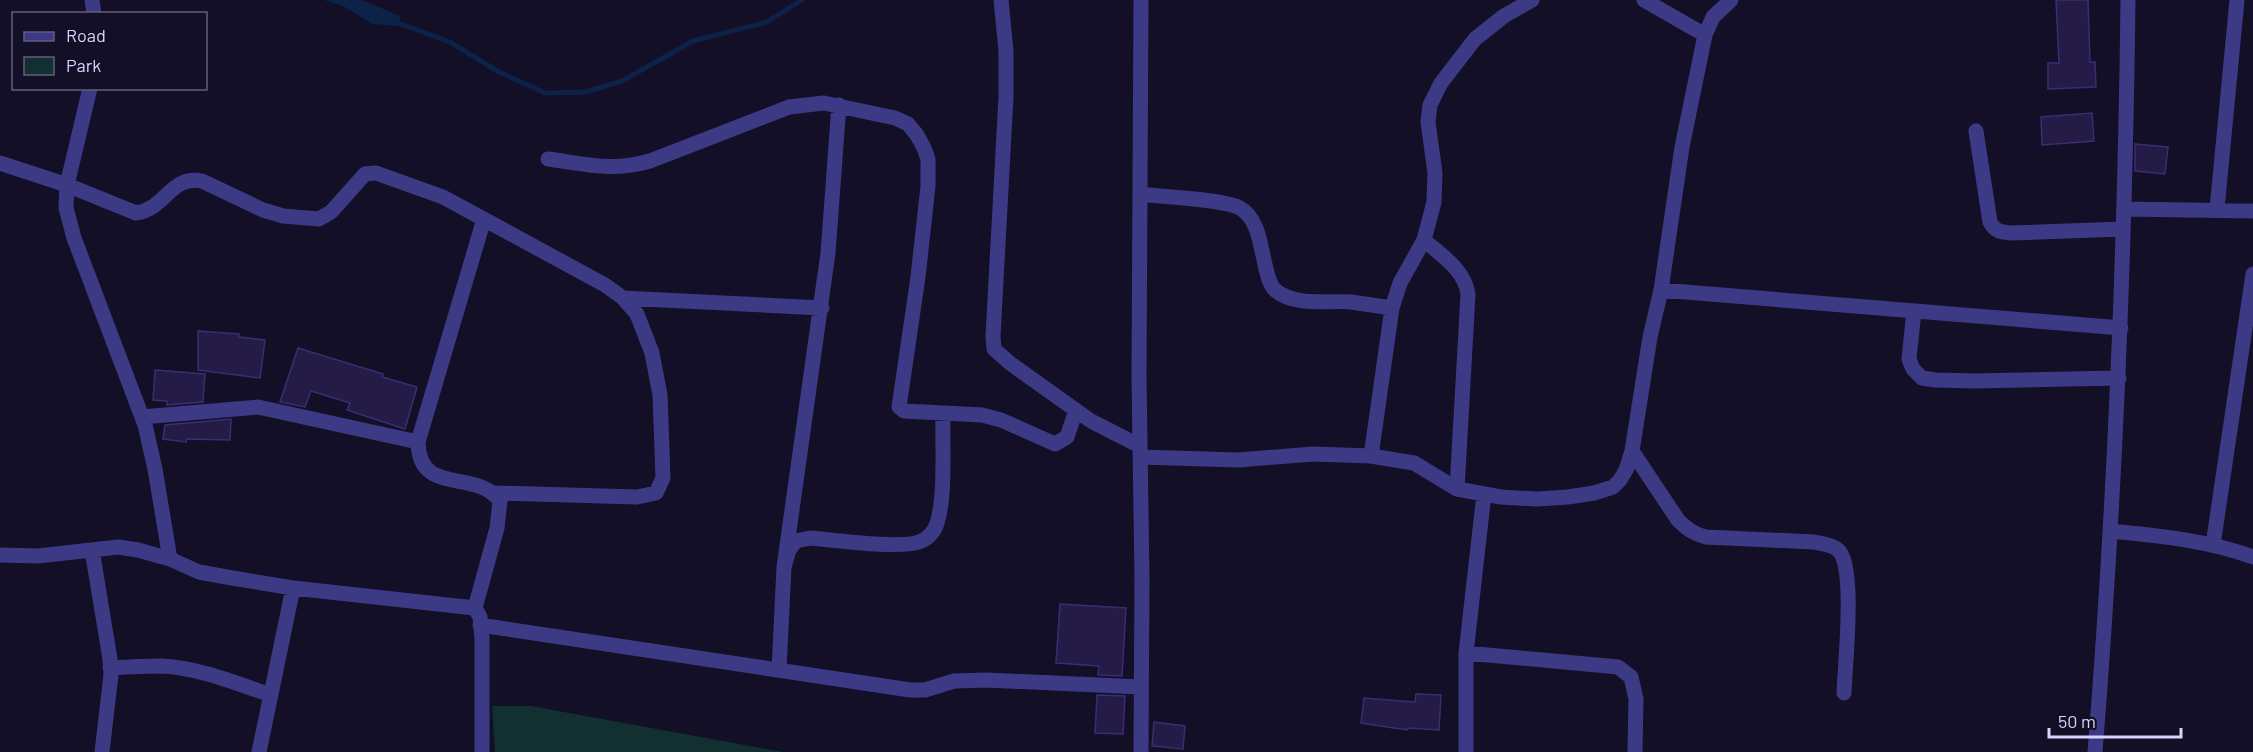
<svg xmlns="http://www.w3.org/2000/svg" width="2253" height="752" viewBox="0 0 2253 752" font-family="Barlow,sans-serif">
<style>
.green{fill:#12302f}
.water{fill:#0c2248}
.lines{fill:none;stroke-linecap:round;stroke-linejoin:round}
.stream{stroke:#0c2248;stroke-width:5}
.building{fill:#241b47;stroke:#3b2d73;stroke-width:1.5}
.minor{stroke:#3d3a85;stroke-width:15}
</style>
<rect width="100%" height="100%" fill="#130f26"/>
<path class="green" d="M492,706H531L783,752H495Z"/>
<path class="water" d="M324,0H362L400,16L399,26L372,24L345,7Z"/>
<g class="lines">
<path class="stream" d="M395,22L450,42L499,72L545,93L585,92L622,81L693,41L767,22L802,0"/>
</g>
<path class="building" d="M2056,0H2088L2090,62H2095L2096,87L2048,89V63H2059Z
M2092,113L2094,141L2042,145L2041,117Z
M2135,144L2168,147L2165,174L2135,171Z
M198,331L239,334V337L265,340L260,378L198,370Z
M298,348L383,374L382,377L417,387L405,429L347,410L350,403L311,391L305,407L280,402Z
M155,370L205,374L203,402L167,405V401L153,400Z
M231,419L230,440L187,439L186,442L163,439L165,425Z
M1060,604L1126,608L1122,676L1098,675L1099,666L1056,663Z
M1416,694L1441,695L1439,730L1408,728L1407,730L1361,723L1364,698L1415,702Z
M1097,695L1125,696L1123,734L1095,733Z
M1154,722L1185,726L1183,749L1152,746Z"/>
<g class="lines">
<path class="minor" d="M92,0L94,14
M1001,0L1006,51V97L993,336L994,349L1011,364L1091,421L1140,446
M1141,0L1139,376L1142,579L1141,752
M1644,0L1705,35
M90,88L67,185L66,208L74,238L145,425L155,469L170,559
M1976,131L1990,222C1995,232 2001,232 2012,233L2123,229
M548,159C586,164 611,172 650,161L789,107L824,103L895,118L908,124L917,135L924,148L928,159V186L918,277L899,407L904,411L982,415L1001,420L1055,444L1067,437L1076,410
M0,163L67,185L136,213C166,209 170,175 202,181L263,210L283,216L319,219L331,212L365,174L376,173L443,197L605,285L623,298L637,314L652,353L660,395L663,478L656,493L637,497L495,493
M1140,194C1162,197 1224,199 1240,208C1255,217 1259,236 1262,251C1265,262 1267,282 1275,290C1295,307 1328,300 1351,302C1365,304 1378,306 1392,308
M2124,209L2253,211
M2217,209L2237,0
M1424,240C1442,256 1464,269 1468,294L1457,489
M1661,290L2121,328
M623,298L822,308
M1914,311L1909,359L1913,369L1922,378L1936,380L1974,381L2119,378
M142,417L258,407L418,442
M1632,451L1678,520C1687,529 1694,534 1706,537L1814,542C1822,544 1835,545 1840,552C1855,573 1845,664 1844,693
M1371,456L1392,308L1400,283L1424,240L1434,202L1435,173L1428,122L1430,105L1441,83L1475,39L1504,16L1532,0
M1140,457L1238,460L1313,454L1371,456L1414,463L1457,489L1501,497L1537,499L1568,497L1594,493L1613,487L1620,480L1626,470L1632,451L1650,337L1661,290L1682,147L1705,35L1713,17L1731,0
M2111,531C2159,536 2207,540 2253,557
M2213,545L2253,274
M92,550L110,659L111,675L102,752
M0,555L38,556L118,547L138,550L170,559L199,572L232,578L293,588L475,608L480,617L482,639V752
M784,567L828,253L839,105
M475,608L497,528L500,501C476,468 419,497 418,442L484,219
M480,625L910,690H925L954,681L986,680L1141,687
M1466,653L1618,667L1631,677L1636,699L1635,752
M110,668C127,667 145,666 162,666C200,668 235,683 271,695
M779,670L784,567L789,550L796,541L810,538C835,540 898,549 919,542C928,539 935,531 937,523C946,495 942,443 943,413
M259,752L293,588
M1466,752V653L1484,494
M2095,752C2115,502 2125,251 2128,0"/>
</g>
<rect x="12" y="12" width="195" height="78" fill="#130f26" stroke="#625e7d" stroke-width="1.5"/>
<rect x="24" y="32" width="30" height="9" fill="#3d3a85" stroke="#625e7d" stroke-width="1.5"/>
<text x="66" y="42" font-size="18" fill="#d9d4ff">Road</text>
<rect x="24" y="57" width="30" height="18" fill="#12302f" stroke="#625e7d" stroke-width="1.5"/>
<text x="66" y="72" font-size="18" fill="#d9d4ff">Park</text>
<path d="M2049 728v9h132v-9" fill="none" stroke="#d9d4ff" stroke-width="3"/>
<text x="2058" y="728" font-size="18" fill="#d9d4ff" stroke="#130f26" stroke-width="4.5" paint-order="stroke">50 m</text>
</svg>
